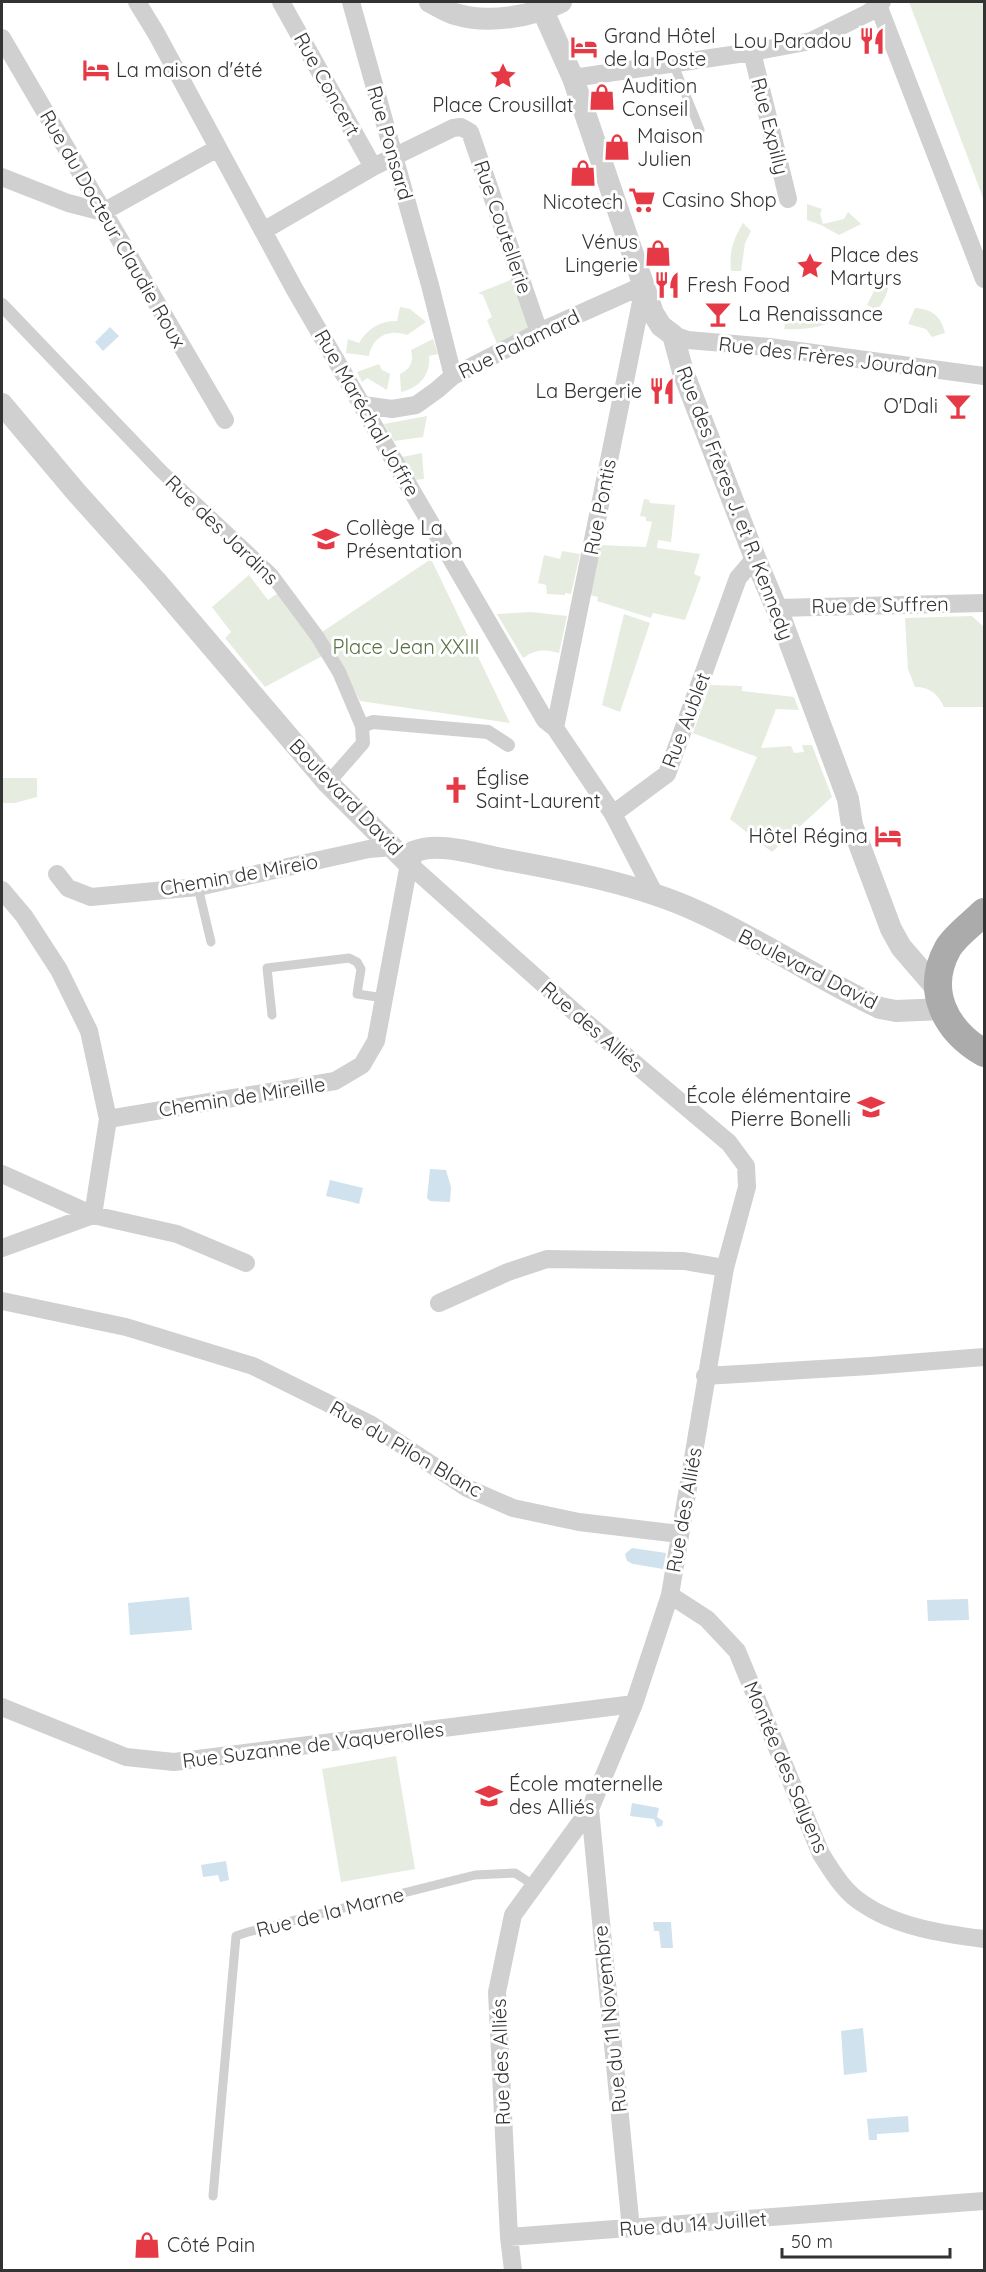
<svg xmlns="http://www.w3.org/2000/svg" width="986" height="2272" viewBox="0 0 986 2272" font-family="Quicksand,sans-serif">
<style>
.green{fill:#e6ecdf}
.water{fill:#cfe2ee}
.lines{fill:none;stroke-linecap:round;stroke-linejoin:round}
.service{stroke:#d0d0d0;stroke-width:9}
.pedestrian{stroke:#d0d0d0;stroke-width:14}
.minor{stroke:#d0d0d0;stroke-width:18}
.tertiary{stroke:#d0d0d0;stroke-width:22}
.primary{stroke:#ababab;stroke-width:28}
.labels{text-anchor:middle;stroke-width:6;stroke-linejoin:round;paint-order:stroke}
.poi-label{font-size:20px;fill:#333;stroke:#fff;text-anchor:start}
.street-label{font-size:20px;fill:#333;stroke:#fff}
.park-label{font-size:20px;fill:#56703f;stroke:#fff}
</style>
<rect width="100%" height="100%" fill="#fff"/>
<path class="green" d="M909,2H984V203L982,195Z
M807,204L822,209L820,214L823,224L844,219L848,212L861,224L839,235L821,225L807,220Z
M743,223L751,231L745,243L741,271H731C729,251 733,240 743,223Z
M879,272L889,274C890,288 886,299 877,310L867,305L879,281Z
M513,279L530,331L498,346L487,320L492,317L483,295L478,293Z
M400,307L410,309L426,322L407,335C389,328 372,337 369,356L346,353L348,339L359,343C368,328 380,321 397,321Z
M915,308C932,309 941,316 945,333L932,337L926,329L908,324Z
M841,313L842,316C822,328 807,330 784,329L786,321C807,324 822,323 841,313Z
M433,339L438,354L429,356C431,375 419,388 401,392L400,374C410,369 414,362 411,350Z
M379,364L382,370L390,374L387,390L367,378L362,382L357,372Z
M427,416L423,437L394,441L384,424Z
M422,453L424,479L414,480L402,457Z
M644,499L649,500L650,503L675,505L671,542L658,540L657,548L700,554L694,574L701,577L685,620L653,613L651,618L597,601L598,597L590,595L600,545L646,547L652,522L646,521V517L640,516Z
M562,551L580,554L571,594L565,593V595L547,594L546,585L538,583L544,555L560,559Z
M431,559L510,723L360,701L322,632Z
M249,575L268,600L278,593L324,655L265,687L225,638L231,632L212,607Z
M531,612L567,616L559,653C544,649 536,649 523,658L497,614Z
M624,614L650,623L620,712L602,705Z
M972,616L984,627V707H944C938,694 930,687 915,687L908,669L905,618Z
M710,685L742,686V691L794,697L799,710L776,709L761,748L791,746L794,753L804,752L802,745H812L832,797L772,852L730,819L757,757L693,733Z
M2,778H37V797L15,803H2Z
M396,1756L415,1869L341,1882L322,1769Z"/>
<path class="water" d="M110,327L119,336L103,351L95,342Z
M430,1169L446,1170L451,1187L450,1202L430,1201L427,1198Z
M330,1180L363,1188L359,1204C349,1201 336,1198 326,1196Z
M632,1548L666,1553L663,1569L633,1564L627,1561L625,1554Z
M189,1597L192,1630L130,1635L128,1603Z
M968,1599L969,1620L928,1621L927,1600Z
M632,1803L659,1808L657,1817L663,1821L662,1826L657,1827L654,1819L630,1816Z
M226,1861L229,1880L220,1882L218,1875L203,1877L201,1865Z
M653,1922H671L673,1948H661L659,1931H654Z
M863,2028L867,2072L844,2075L841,2031Z
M908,2116L909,2132L877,2134V2140H869L867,2119Z"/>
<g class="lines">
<path class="service" d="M673,63L700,130
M198,887L211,942
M272,1015L267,968L349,958L357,962L361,969L357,994L384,998
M213,2196L236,1936L248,1932L475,1875L515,1873L535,1886"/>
<path class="pedestrian" d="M2,305L161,471L271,574L317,636L339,672L362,726L363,743L328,783
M362,726L373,722L488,732L508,745"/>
<path class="minor" d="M137,2L156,33L295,290L545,720L555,728L613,814L654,893
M281,2L373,167
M351,2L430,285L453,376
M878,5L984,279
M2,38L225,420
M752,52L788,199
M573,78L752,52L811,41L868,13L882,2
M2,177L68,203L103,212
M103,212L218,148
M263,231L373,167L453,128L461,127L470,132L539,332
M673,335L688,340L769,347L984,376
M363,405L392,409L416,405L437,390L453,376L539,332L644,285
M776,608L984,603
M555,728L644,287
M613,814L667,774L738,578L755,558
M409,864L589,1025L729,1143L746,1166L747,1187L725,1268L670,1595L634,1704L590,1809L513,1915L497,1992L509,2237L513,2270
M57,874L68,888L91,897L198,887L369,849L393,847
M2,890L24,916L59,970L89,1031L108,1119
M2,1174L93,1215L108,1119L335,1081L362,1065L376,1041L409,864
M2,1248L93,1215L177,1234L246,1263
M2,1301L126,1327L253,1366L370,1424L467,1488L513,1508L579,1522L679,1534
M439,1303L508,1272L547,1259L684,1261L725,1268
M705,1376L870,1366L984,1357
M670,1595L707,1619L737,1651L821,1854C832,1871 844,1892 862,1903C896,1927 944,1934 984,1939
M2,1707L126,1757L174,1762L634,1704
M590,1809L631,2229
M509,2237L984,2201"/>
<path class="tertiary" d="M430,2C438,6 447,12 455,14C487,24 532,17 561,2
M543,11L573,78L653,313L661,326L673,335L683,372L755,558L781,619L848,799L852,825L891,929L901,947L938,990
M2,404L76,492L156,581L328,783L409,864L413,852C439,841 475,854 502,859C567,871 639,884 699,912C761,940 818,979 880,1008L896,1011L943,1009"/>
<path class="primary" d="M984,912C973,923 956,935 948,948C924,991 946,1031 984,1053"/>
</g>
<defs>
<symbol id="restaurant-bare" viewBox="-9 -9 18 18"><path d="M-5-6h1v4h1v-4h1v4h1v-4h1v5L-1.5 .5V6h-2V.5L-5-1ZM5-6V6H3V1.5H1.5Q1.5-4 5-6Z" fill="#e63946" stroke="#fff" stroke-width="2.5" paint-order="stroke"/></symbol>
<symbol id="hotel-bare" viewBox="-9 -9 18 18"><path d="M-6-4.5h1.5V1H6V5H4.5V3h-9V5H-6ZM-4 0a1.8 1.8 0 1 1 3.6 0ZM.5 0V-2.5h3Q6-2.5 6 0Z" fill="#e63946" stroke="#fff" stroke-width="2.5" paint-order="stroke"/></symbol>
<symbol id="sight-bare" viewBox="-9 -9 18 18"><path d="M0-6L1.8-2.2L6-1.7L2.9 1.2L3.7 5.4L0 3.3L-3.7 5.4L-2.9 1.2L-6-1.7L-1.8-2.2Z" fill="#e63946" stroke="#fff" stroke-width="2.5" paint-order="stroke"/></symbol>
<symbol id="shop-bare" viewBox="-9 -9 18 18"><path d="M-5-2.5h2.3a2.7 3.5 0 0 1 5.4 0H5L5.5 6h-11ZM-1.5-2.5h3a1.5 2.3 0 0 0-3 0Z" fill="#e63946" stroke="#fff" stroke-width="2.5" paint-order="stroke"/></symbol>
<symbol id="supermarket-bare" viewBox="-9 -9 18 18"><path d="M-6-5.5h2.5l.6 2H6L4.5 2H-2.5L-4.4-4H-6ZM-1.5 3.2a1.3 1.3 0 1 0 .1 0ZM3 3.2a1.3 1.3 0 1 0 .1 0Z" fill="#e63946" stroke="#fff" stroke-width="2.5" paint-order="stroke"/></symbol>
<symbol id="bar-bare" viewBox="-9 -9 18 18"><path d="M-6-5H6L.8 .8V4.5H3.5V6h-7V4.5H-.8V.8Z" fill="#e63946" stroke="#fff" stroke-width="2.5" paint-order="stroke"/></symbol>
<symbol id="school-bare" viewBox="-9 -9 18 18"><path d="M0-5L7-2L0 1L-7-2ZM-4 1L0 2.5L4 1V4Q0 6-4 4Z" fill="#e63946" stroke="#fff" stroke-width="2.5" paint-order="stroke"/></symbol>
<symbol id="church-bare" viewBox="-9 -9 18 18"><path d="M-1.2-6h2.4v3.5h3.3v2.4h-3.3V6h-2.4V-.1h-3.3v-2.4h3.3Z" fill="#e63946" stroke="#fff" stroke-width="2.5" paint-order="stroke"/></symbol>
</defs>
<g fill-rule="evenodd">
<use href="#restaurant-bare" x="853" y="22" width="38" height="38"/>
<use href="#hotel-bare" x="565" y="28" width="38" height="38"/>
<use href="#hotel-bare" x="77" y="51" width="38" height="38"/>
<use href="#sight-bare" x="484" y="57" width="38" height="38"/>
<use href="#shop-bare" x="583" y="78" width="38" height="38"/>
<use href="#shop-bare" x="598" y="128" width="38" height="38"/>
<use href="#shop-bare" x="564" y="154" width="38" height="38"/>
<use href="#supermarket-bare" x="623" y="181" width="38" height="38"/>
<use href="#shop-bare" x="639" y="234" width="38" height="38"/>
<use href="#sight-bare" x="791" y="247" width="38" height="38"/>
<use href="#restaurant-bare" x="648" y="266" width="38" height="38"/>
<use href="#bar-bare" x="699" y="295" width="38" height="38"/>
<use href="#restaurant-bare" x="643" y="372" width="38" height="38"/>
<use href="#bar-bare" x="939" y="387" width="38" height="38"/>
<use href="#school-bare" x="307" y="520" width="38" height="38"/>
<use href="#church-bare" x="437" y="771" width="38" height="38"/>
<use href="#hotel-bare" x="869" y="817" width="38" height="38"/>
<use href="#school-bare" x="852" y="1088" width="38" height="38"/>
<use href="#school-bare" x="470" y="1777" width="38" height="38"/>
<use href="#shop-bare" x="128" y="2226" width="38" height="38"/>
</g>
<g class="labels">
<g class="poi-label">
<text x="604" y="43">Grand Hôtel<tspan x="604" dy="23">de la Poste</tspan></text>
<text x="852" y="48" text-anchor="end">Lou Paradou</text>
<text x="116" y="77">La maison d'été</text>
<text x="622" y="93">Audition<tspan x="622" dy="23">Conseil</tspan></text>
<text x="503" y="112" text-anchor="middle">Place Crousillat</text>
<text x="637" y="143">Maison<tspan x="637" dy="23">Julien</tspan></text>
<text x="662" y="207">Casino Shop</text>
<text x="583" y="209" text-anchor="middle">Nicotech</text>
<text x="638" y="249" text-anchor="end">Vénus<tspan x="638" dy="23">Lingerie</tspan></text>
<text x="830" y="262">Place des<tspan x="830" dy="23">Martyrs</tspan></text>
<text x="687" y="292">Fresh Food</text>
<text x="738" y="321">La Renaissance</text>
<text x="642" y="398" text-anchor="end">La Bergerie</text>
<text x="938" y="413" text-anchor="end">O'Dali</text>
<text x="346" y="535">Collège La<tspan x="346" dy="23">Présentation</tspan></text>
<text x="476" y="785">Église<tspan x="476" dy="23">Saint-Laurent</tspan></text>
<text x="868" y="843" text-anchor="end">Hôtel Régina</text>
<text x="851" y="1103" text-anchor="end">École élémentaire<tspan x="851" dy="23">Pierre Bonelli</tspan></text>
<text x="509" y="1791">École maternelle<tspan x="509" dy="23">des Alliés</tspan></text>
<text x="167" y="2252">Côté Pain</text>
</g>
<g class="street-label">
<text transform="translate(327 84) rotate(61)" y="7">Rue Concert</text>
<text transform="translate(770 126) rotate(76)" y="7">Rue Expilly</text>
<text transform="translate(390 143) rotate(74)" y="7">Rue Ponsard</text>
<text transform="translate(503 227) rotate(71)" y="7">Rue Coutellerie</text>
<text transform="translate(113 229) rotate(60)" y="7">Rue du Docteur Claudie Roux</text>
<text transform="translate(519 344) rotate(-26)" y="7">Rue Palamard</text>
<text transform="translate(828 357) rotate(7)" y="7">Rue des Frères Jourdan</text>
<text transform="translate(367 413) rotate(60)" y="7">Rue Maréchal Joffre</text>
<text transform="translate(735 503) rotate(69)" y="7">Rue des Frères J. et R. Kennedy</text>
<text transform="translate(600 507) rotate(-79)" y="7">Rue Pontis</text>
<text transform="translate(222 530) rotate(44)" y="7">Rue des Jardins</text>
<text transform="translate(880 605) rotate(-1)" y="7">Rue de Suffren</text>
<text transform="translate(686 720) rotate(-69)" y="7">Rue Aublet</text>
<text transform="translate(346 797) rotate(46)" y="7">Boulevard David</text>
<text transform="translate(239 875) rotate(-10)" y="7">Chemin de Mireio</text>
<text transform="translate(808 969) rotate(27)" y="7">Boulevard David</text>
<text transform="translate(592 1027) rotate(41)" y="7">Rue des Alliés</text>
<text transform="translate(242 1097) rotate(-9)" y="7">Chemin de Mireille</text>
<text transform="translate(406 1449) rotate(30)" y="7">Rue du Pilon Blanc</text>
<text transform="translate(684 1510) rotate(-80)" y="7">Rue des Alliés</text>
<text transform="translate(313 1745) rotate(-7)" y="7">Rue Suzanne de Vaquerolles</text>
<text transform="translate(786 1767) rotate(67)" y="7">Montée des Salyens</text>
<text transform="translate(330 1912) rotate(-14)" y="7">Rue de la Marne</text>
<text transform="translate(610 2019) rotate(-96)" y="7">Rue du 11 Novembre</text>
<text transform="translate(501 2062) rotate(-92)" y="7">Rue des Alliés</text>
<text transform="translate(693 2224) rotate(-4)" y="7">Rue du 14 Juillet</text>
</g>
<g class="park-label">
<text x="406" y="654">Place Jean XXIII</text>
</g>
</g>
<rect width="986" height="2272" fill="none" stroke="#333333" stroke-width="6"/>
<path d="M782 2248v9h168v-9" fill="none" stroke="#333333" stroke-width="3"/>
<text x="791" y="2248" font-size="18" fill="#333333" stroke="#ffffff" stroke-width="4.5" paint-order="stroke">50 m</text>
</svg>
